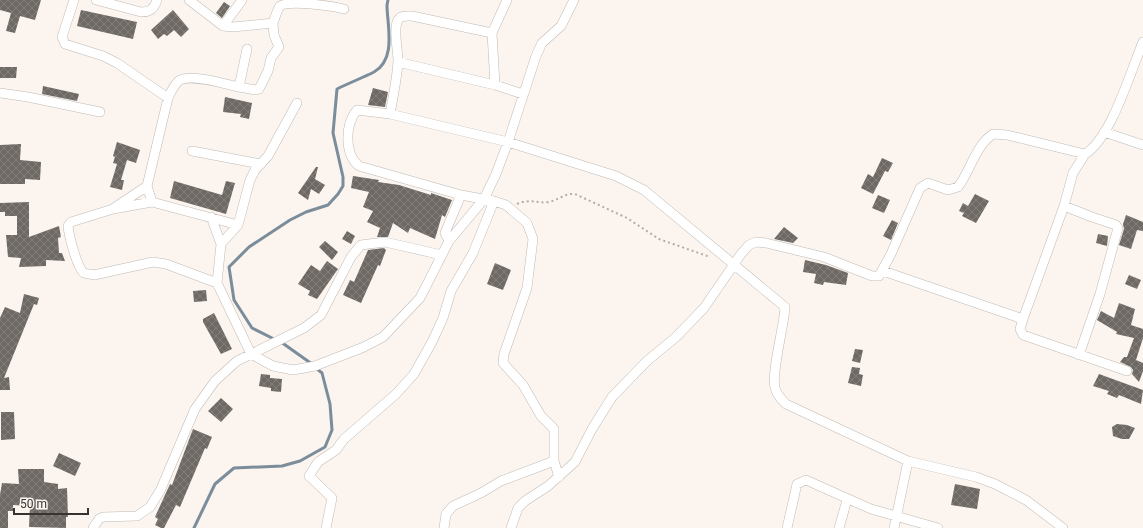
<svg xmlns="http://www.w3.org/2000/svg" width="1143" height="528" viewBox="0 0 1143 528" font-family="Roboto,sans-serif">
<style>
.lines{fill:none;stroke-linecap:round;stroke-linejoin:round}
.stream{stroke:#7b8d9b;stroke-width:3}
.building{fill:url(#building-cross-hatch)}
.minor-casing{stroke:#c0bab4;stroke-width:10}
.path{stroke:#b2aca8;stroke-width:2;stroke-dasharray:2 3;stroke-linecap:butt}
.minor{stroke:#fff;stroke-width:9}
</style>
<defs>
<pattern id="building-cross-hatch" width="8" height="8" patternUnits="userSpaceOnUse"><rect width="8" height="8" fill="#6e6964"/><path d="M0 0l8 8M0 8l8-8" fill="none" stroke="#837f7b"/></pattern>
</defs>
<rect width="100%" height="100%" fill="#fbf4ef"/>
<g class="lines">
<path class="stream" d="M276,340L252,328L234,300L229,267L249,247L290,220L306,212L328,205L338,194L343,186V177L333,133L337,89C349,83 362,78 374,72C397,59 387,25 387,5L388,0
M281,342L312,364
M194,528L215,484L234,468L282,466L300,461L325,447L332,430L330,404L322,373L316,368"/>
</g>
<path class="building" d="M0,0H41L35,20L20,16L15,33L6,31L11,13L0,10Z
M224,2L230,6L222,18L216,13Z
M81,10L137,22L133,39L77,26Z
M173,10L189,29L181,37L174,30L167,36L164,34L158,39L151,30Z
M0,67H17L16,78H0Z
M43,86L79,94L77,101L42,94Z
M373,88L388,92L385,107L368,105Z
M225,97L252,103L249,119L240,117L241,114L223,112Z
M117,142L140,150L136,163L127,160L121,180H124L122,190L110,187L117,164L113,163L115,157L113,156Z
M21,144L20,160L41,162L40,180L25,179V184H0V145Z
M882,158L893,163L888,172L885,171L873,194L861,188L868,174L873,177Z
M316,167H318L315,179L325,185L319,194L311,189L308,200L298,193Z
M353,176L379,180L378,182L399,185L431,195V193L452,200L445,217L442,215L435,239L410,228L408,233L393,223L388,237H377L380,228L367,222L373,211L363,207L369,192L351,188Z
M174,181L222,195L226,181L235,183L226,214L170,198Z
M975,194L989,201L976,223L962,216L964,213L959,211L963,203L968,206Z
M878,195L890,200L884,213L872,208Z
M29,202V237L59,226L61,237L58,238L59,253H62L65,261L46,260V266L19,267L21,258L8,257L6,235H17V216H5V212H0V203Z
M1126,215L1143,222V231L1137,230L1131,249L1119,245L1124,229L1123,224Z
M892,220L898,223L891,240L883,236Z
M784,227L798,238L793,243L774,239Z
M347,231L355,236L351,244L342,239Z
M1098,234L1108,236L1107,246L1096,243Z
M325,241L338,252L332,260L319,247Z
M384,248L386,250L380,266L378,265L361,303L343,295L350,280L354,282L368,250Z
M805,260L826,265L848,273L846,285L824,282L823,285L814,283L816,274L803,272Z
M327,261L338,269L317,299L308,295L310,291L298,284L311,265L320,271Z
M495,263L511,270L503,290L487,284Z
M1129,275L1141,280L1137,289L1125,284Z
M206,290L207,301L194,302L193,291Z
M24,294L39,298L37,305L34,304L4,378L9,377L10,390H0V318L5,307L20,313Z
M1119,303L1135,309L1131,325L1143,329V338L1136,360L1143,363V371L1139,382L1132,374L1133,370L1131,367L1120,362L1124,357H1127L1134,338L1116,334L1117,332L1097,320L1101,311L1114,318Z
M214,313L232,349L221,354L203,322V319Z
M855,349L863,350L860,363L852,361Z
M852,367L860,368L859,374L863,375L861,386L848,383Z
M261,374L270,375V378L282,379L281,392L271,391V388L259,386Z
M1099,374L1143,390L1141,404L1119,395L1117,398L1107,394L1109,391L1093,386Z
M221,398L233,409L221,422L208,411Z
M1,412H14L15,439L1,440Z
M1117,424L1127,425L1135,428L1129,439H1122L1113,436L1112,427Z
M193,429L212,437L207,449L205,448L180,507L176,505L164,528H161L155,525L158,519L155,517L170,484L172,485Z
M59,453L81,463L75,476L53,466Z
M18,469H44V482L58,484V489L67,488L68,517H66V528L29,527L30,506L13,505V511H8V528H0V495L2,483L19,484Z
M955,484L980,489L977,509L951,505Z"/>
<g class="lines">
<defs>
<path id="minor" d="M74,0L62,37L65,44L103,56L117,63L168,98L147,186L152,202L238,225
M96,0L141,12C150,12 154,9 157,0
M189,0L223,26L233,27L273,23L274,35L279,47L271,58L268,71L259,89L256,90L239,87
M273,23C275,18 277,10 280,6C290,0 332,6 344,9
M223,26L242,0
M398,62L495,85L523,94
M495,85L492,33L507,0
M0,93L28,97L100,112
M168,98C171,92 174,84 180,80C193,74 225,84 239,87L247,49
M390,114C393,97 397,79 398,61C398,51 393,28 398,20C401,15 407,16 412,16L492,33
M1104,132L1143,145
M192,151L261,164
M152,202L113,209L71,222L68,226C69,236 77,268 84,273C87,274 91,274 94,275L153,262L166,264L217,283
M114,208L147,186
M211,217L221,244L217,283L251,354L273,366L293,370L315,366L364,347L383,337L420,298L449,241L484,199L496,174L508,142L536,56L542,43L561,26L574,0
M449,241L445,233L461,195
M221,244L238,225L250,180L255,170L268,156L297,103
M883,271L1017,317L1023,319L1020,329L1023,335L1127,371
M1023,319L1064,206
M1079,355L1100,294L1118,228L1116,225L1092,217L1064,206L1073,173L1085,154
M559,477L554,461V429L541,416L523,385L503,363L504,354L527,288L533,239L527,223L506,205L494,201L461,195L359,166C344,154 345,124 357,110L390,114L508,142L616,176L644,190L785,307C784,327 771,373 775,388C777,395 781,399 786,404L908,461L976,477L995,484L1026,500L1063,528
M93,528L99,519L103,517L137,516L150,507L160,491L195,409L215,381L237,361L304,328L321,315L351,257L361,245L385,242L442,255
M326,528L332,498L309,476L318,462L336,450L344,439L396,394L414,374L432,342L443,318L451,291L473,253L494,201
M444,528L446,514L453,506L481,493L501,481L554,461
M511,528L518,508L525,501L548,486L575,462L592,429L612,397L647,361L676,337L704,308L741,254L749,245L756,242L766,243L824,257L872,276H879L891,254L920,188L928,183L948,190L958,187C971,170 975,146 993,134L1007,135L1085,154C1111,139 1131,70 1143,42
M787,528L797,484L806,480L871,509L938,528
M839,528L847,500
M894,528L908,461"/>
</defs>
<use href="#minor" class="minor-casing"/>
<path class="path" d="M517,204C531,198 537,204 549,202C558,200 565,193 575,194L627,218L659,239L710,257"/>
<use href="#minor" class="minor"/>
</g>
<path d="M14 508v6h74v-6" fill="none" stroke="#363331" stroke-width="2"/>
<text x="20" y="508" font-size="12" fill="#363331" stroke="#fbf4ef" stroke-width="3" paint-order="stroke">50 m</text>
</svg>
